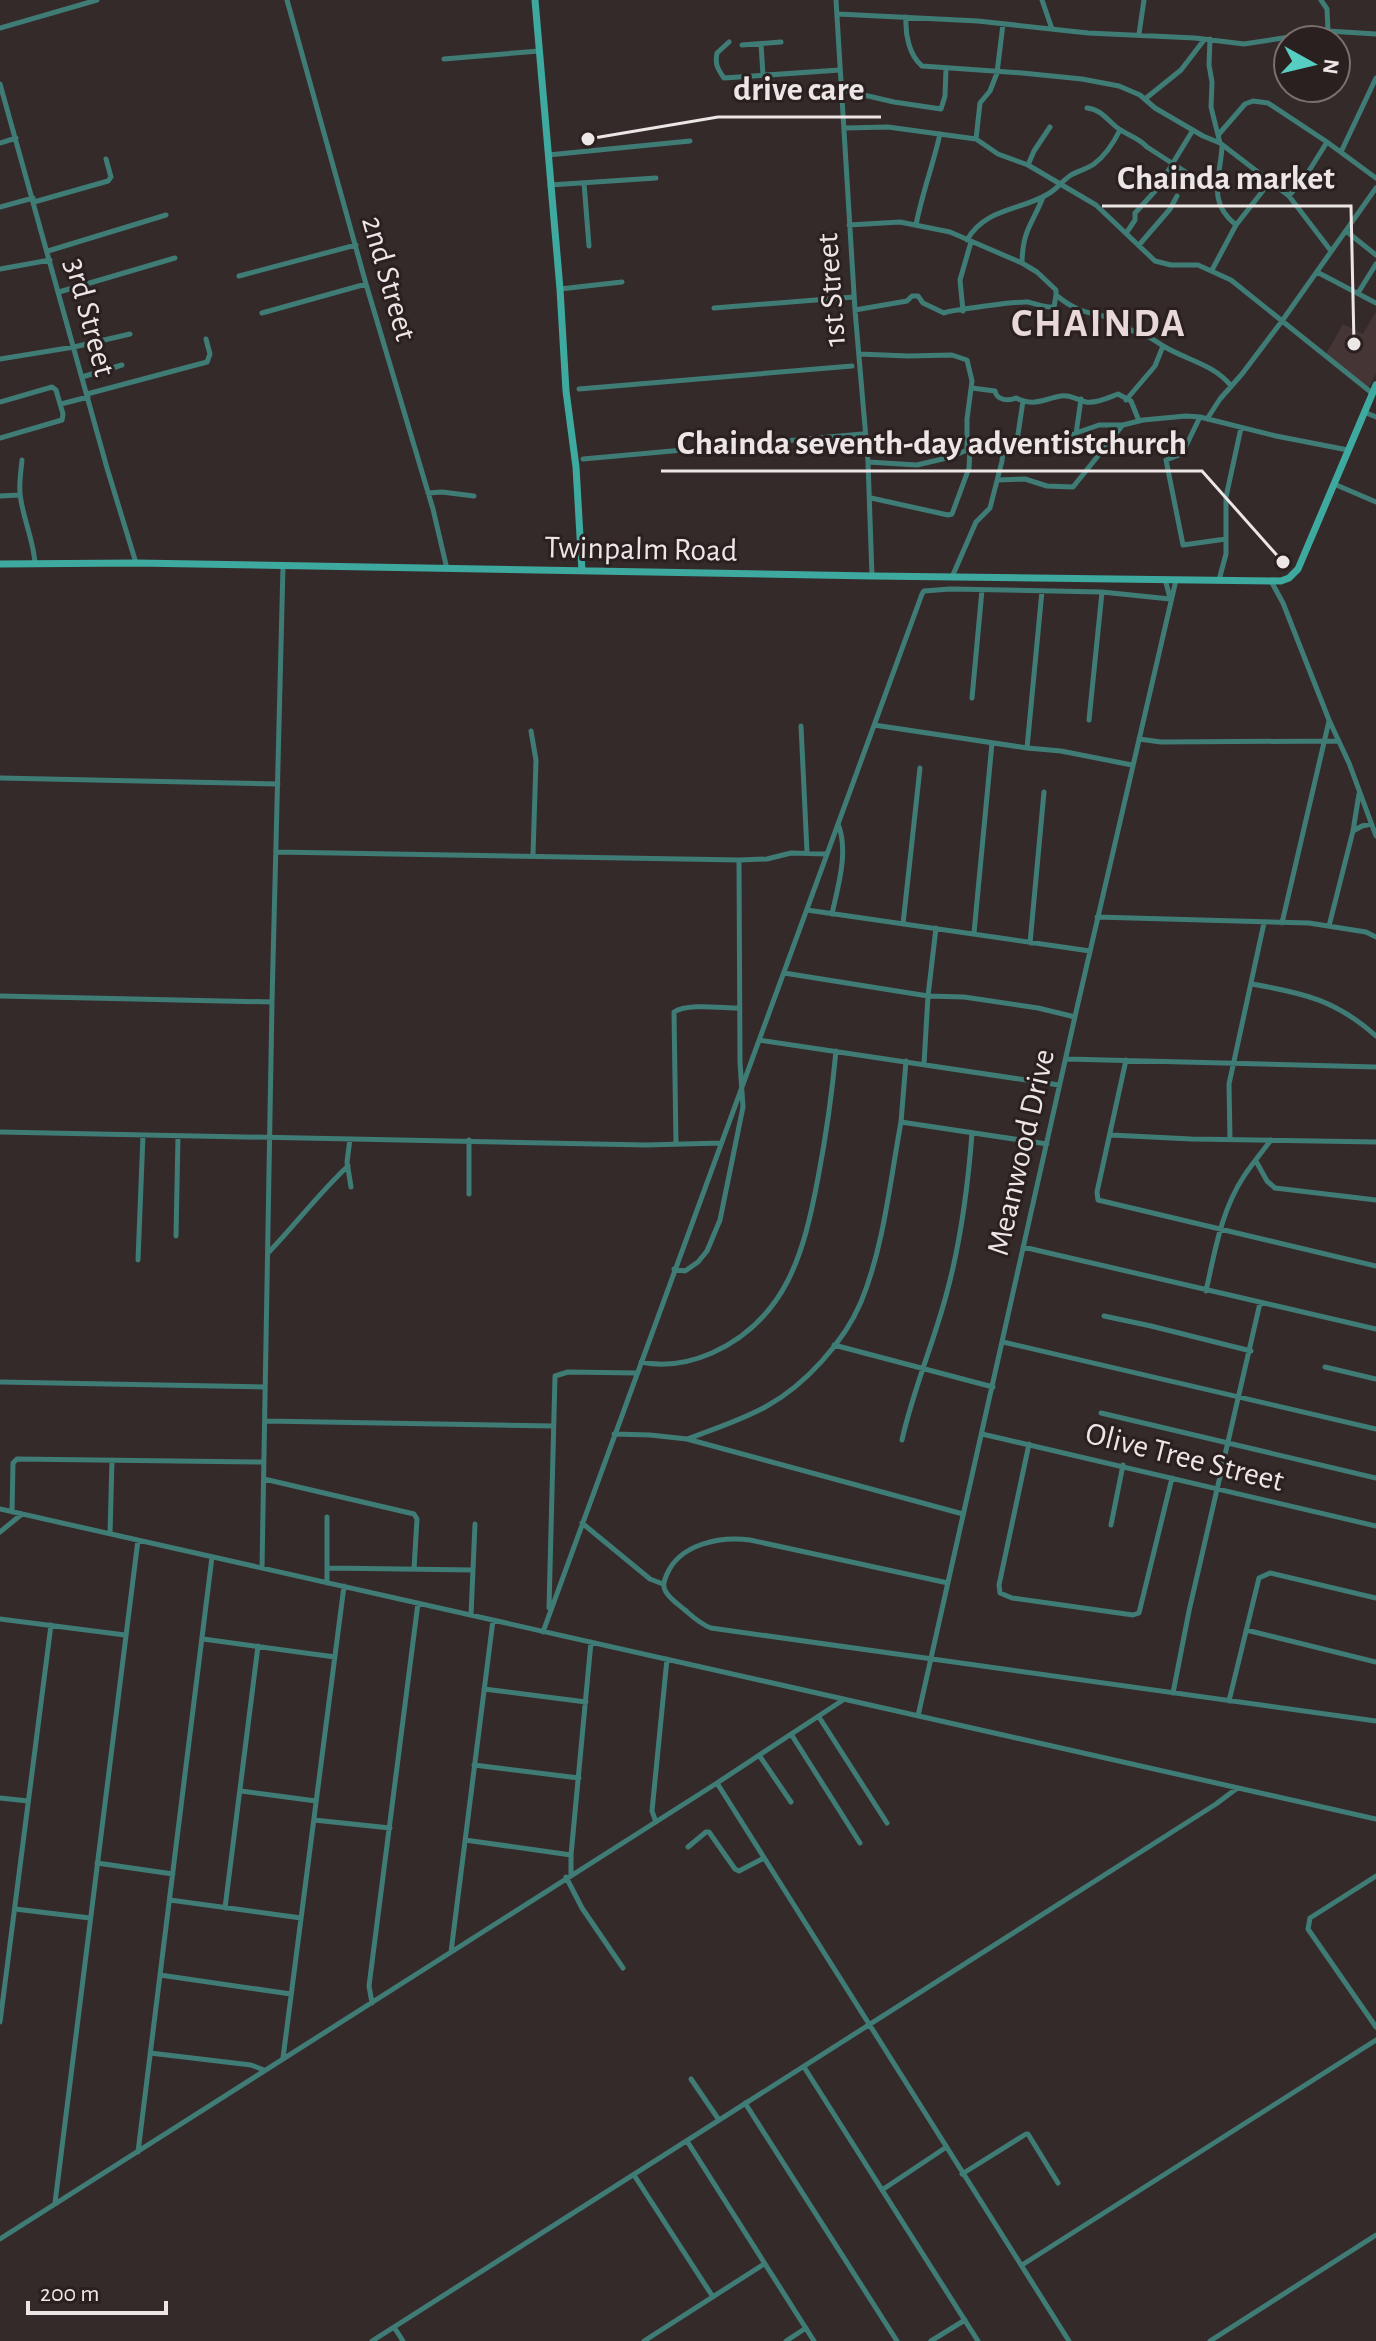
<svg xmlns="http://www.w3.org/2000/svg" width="1376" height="2341" viewBox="0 0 1376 2341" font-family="'Alegreya Sans',sans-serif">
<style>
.built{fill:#453534}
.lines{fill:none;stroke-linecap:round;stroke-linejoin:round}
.minor{stroke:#3f7c76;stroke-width:5}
.secondary{stroke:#3ea99f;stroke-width:7}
.labels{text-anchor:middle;stroke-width:6;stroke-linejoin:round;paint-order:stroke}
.street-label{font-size:32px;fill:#ede6e6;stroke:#2b2020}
.district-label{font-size:40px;font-weight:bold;letter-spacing:2px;fill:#e8d9d8;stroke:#2b2020}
.leader{fill:none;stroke:#ede6e6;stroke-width:3}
.callout-dot{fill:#ede6e6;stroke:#2b2020;stroke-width:3}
.callout-label{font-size:34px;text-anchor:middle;font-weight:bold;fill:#ede6e6;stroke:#2b2020;stroke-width:6;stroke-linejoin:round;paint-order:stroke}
</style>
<rect width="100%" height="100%" fill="#352a2a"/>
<path class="built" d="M1376,311V373L1369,387L1326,354L1343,324L1363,334Z"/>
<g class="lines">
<path class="minor" d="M287,0L366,284L433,509L447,569
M836,0L855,310L868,462L872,576
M1042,0L1052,29
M1321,0L1327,9L1328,31
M838,14L978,21L1088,33L1195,38L1244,44L1328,31L1376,34
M906,17C905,34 909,55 922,66L1022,73L1082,79L1119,86L1140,95L1155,108L1203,136L1220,143
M0,28L97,0
M1139,34L1144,0
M1210,39L1209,65L1212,82L1211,107L1220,143L1289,196L1331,251
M729,42L717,53C715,64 717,68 724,78L840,70
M761,44L763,75
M742,45L781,42
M444,59L539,51
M0,84L107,468L136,563
M842,90L894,102L941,109L945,96L946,69
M1145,99L1181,70L1204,40
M1087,108C1101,109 1108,121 1119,129C1129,136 1139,138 1147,147L1195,178L1216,188
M845,128L888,127L976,139L998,154L1028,165L1096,205L1155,261L1171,265H1198L1231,280L1372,393
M1219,134L1245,104L1253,101L1268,103L1327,142L1376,178
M976,139L980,103L990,91L997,73L1003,24
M0,143L16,138
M1222,147C1220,179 1207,202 1236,225
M1341,152L1376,78
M548,155L690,141
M1028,165L1034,151L1050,127
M584,183L589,246
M550,185L656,178
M1289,196L1307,174L1327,142
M34,202L108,181L111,177L106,159
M0,207L33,198
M849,225L900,222L950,232L1022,263L1037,272L1056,290V295C1073,309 1083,312 1103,316C1112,318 1120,323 1128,325L1130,330C1147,335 1151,338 1165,347C1187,360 1215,365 1231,386
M916,225C922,194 933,165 940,134
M1346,231L1376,255
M1127,232L1135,220V213L1157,189L1193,130
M967,240C985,208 1020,211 1048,194C1057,189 1062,181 1071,175C1078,171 1087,169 1094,164C1106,155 1113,144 1120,130
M1139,245L1170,209L1177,196
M48,251L166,215
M1022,262C1023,229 1032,225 1043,197
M0,269L50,260
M1212,270L1236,225L1269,183
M1317,272L1376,303
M239,276L356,245
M560,289L622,282
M59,292L175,258
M1358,293L1376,264
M714,308L854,297
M855,310L907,301L912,296H918L923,303L944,313C951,310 1019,301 1028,302C1037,304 1044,308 1054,307L1056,295
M963,311L960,280L971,242
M262,313L366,284
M859,354L908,356L952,355L967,360L972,381L967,419V450
M0,359L74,347L130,334
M82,377L122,365
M972,388L995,391C997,401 1009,401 1016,398C1035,407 1043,399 1061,396C1070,394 1077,400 1086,402C1096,404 1110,397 1118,394L1131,401L1139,421
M579,389L852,366
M87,394L207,362L210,354L206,339
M1126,400L1155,366L1163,346
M0,402L52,387L56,390L63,414L62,420L0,438
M61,404L88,397
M1364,412L1376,417
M1200,417L1182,454L1166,460L1183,545L1226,539
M1207,419L1220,399L1242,374L1282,321L1376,188
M1076,434L1081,399
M1017,441L1023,401
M583,459L862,434
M22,460C21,471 19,482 20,493C22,517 34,540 35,564
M868,462L917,465L951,457L967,450L1017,441L1056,440L1099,425H1123L1143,420L1186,416L1200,417L1276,436L1348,450
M998,480L1025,479L1047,486L1073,487L1122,426
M1334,484L1376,502
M428,493L442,492L474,496
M0,496L20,495
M871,498L948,515L952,514L969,468L970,449
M952,577L976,522L990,508L1002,461L1004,444
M1165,579L1170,598
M1219,580L1226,554V497L1241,428
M1271,581L1283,603L1329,720L1349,763L1376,836
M972,698L982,590
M1089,720L1102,592
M874,725L1027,748L1061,751L1132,765
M801,726L807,852
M531,731L536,760L533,855
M1139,739L1161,742L1338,741
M1027,748L1042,591
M0,778L278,784
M1353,831L1362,826L1371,824
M276,852L739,860L767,859L791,853L827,854
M807,910L1090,951
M832,914C838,886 849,851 838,824
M1097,917L1309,923L1366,932L1376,937
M1282,923L1329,721
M903,924L920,768
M1329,926L1353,831L1359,794
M974,933L992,743
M1030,943L1044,792
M784,973L928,996L964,997L1038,1008L1075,1017
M1252,984C1303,993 1336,1000 1376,1036
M0,996L272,1002
M759,1040L1059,1085
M1066,1059L1376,1067
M1126,1060L1097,1192L1098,1200L1376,1266
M924,1064L928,996L936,928
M901,1122L906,1061
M0,1132L646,1145L721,1143
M1111,1135L1191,1139L1376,1142
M350,1139L347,1162L351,1187
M1230,1139L1229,1084L1264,923
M676,1144L674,1012C687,1003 722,1008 739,1008
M1256,1161L1267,1181L1275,1188L1376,1200
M469,1194V1140
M176,1236L178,1136
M1023,1247L1376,1329
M269,1252C296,1224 319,1193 348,1166
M138,1260L143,1135
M674,1269L685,1271L698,1262L707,1251L720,1220L743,1107L740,1062L739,860
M1206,1291C1215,1251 1221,1211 1244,1176C1252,1164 1262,1152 1271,1140
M1104,1316L1151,1326L1251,1351
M1003,1342L1376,1429
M834,1345L993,1387
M641,1362C665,1367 689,1363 712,1353C787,1319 804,1252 818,1178C826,1136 832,1094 836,1051
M1325,1367L1376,1379
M0,1382L265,1387
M1101,1413L1376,1478
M265,1421L553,1426
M614,1434L650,1435L687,1439L963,1514
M982,1434L1376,1526
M687,1439C714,1429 742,1420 767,1406C805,1385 844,1342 861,1302C884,1246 890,1181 901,1122L1047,1144
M902,1440C913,1390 934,1342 947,1292C961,1240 968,1186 972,1133
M1029,1444L999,1585L1000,1593L1012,1598L1133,1615L1139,1613L1172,1478
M264,1479L414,1514L417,1519L414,1569
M0,1509L1376,1819
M12,1512L13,1463L17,1459L264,1462
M582,1523L650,1579L663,1584
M1111,1525L1123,1465
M0,1532L22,1514
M110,1534L112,1460
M262,1568L272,1002L283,566
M328,1568L473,1570
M327,1583V1517
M948,1583L750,1540C720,1536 680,1544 667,1574C664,1581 662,1586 666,1592C670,1599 679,1605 685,1610C693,1617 700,1624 711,1628L1376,1721
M549,1608L555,1376L568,1372L636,1373
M471,1615L475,1524
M0,1619L125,1635
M1246,1630L1376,1662
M543,1632L922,594L924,591L950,589L1102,592L1170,599
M203,1639L335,1657
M484,1689L586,1702
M1173,1693L1189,1611L1260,1303
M1229,1701L1259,1578L1270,1573L1376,1598
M918,1716L1076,1012L1176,580
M819,1717L887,1823
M791,1734L860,1843
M759,1755L791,1802
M474,1765L579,1778
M717,1783L1069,2341
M241,1791L316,1801
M0,1798L28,1801
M314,1820L390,1828
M656,1822L652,1811L667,1659
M465,1840L571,1855
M688,1847L706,1832H709L735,1869L739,1871L764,1858
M97,1863L173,1874
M571,1874V1855L591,1642
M1376,1876L1310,1918L1308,1929L1376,2027
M566,1877L582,1908L623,1968
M170,1900L301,1918
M225,1908L258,1646
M15,1909L90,1918
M451,1952L493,1620
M160,1975L291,1994
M372,2003L369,1986L418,1603
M0,2022L51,1625
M150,2053L251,2065L264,2070
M283,2058L344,1586
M804,2067L978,2341
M691,2079L719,2120
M745,2103L897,2341
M687,2141L814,2341
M138,2152L212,1557
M962,2174L1026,2134H1028L1058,2183
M634,2175L713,2297
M882,2190L945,2148
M55,2203L138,1540
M0,2239L717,1783L843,1700
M1022,2265L1376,2040
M394,2327L403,2341
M372,2341L1216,1804L1236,1789
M644,2341L764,2264
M786,2341L806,2328
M931,2341L965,2320
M1210,2341L1376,2235"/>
<path class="secondary" d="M535,0L560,289L566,391L576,467L582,571
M0,564L136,563L872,576L1281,581L1289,578L1298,569L1376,385"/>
</g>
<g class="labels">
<g class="street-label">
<text transform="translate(390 278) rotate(74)" y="11">2nd Street</text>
<text transform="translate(830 290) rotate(-94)" y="11">1st Street</text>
<text transform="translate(91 317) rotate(75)" y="11">3rd Street</text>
<text transform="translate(641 548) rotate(1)" y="11">Twinpalm Road</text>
<text transform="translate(1020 1152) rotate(-77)" y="11">Meanwood Drive</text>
<text transform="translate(1185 1456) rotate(14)" y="11">Olive Tree Street</text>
</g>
<g class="district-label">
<text x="1099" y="336">CHAINDA</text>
</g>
</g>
<path class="leader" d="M588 139L718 117H881M1354 344L1351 206H1102M1283 562L1202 471H661"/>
<g class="callout-dot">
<circle cx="588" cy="139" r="8"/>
<circle cx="1354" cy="344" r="8"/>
<circle cx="1283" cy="562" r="8"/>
</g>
<g class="callout-label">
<text x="799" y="100">drive care</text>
<text x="1226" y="189">Chainda market</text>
<text x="932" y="454">Chainda seventh-day adventistchurch</text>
</g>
<g transform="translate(1312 64) rotate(98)"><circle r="38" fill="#2b2020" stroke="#796f6f" stroke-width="2"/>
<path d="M0-6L14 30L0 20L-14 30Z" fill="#57cec2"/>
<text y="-12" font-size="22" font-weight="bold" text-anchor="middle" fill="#ede6e6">N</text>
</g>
<path d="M28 2301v12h138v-12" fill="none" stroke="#ede6e6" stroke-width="4"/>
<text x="40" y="2301" font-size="24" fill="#ede6e6" stroke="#2b2020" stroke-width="6" paint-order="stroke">200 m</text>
</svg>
